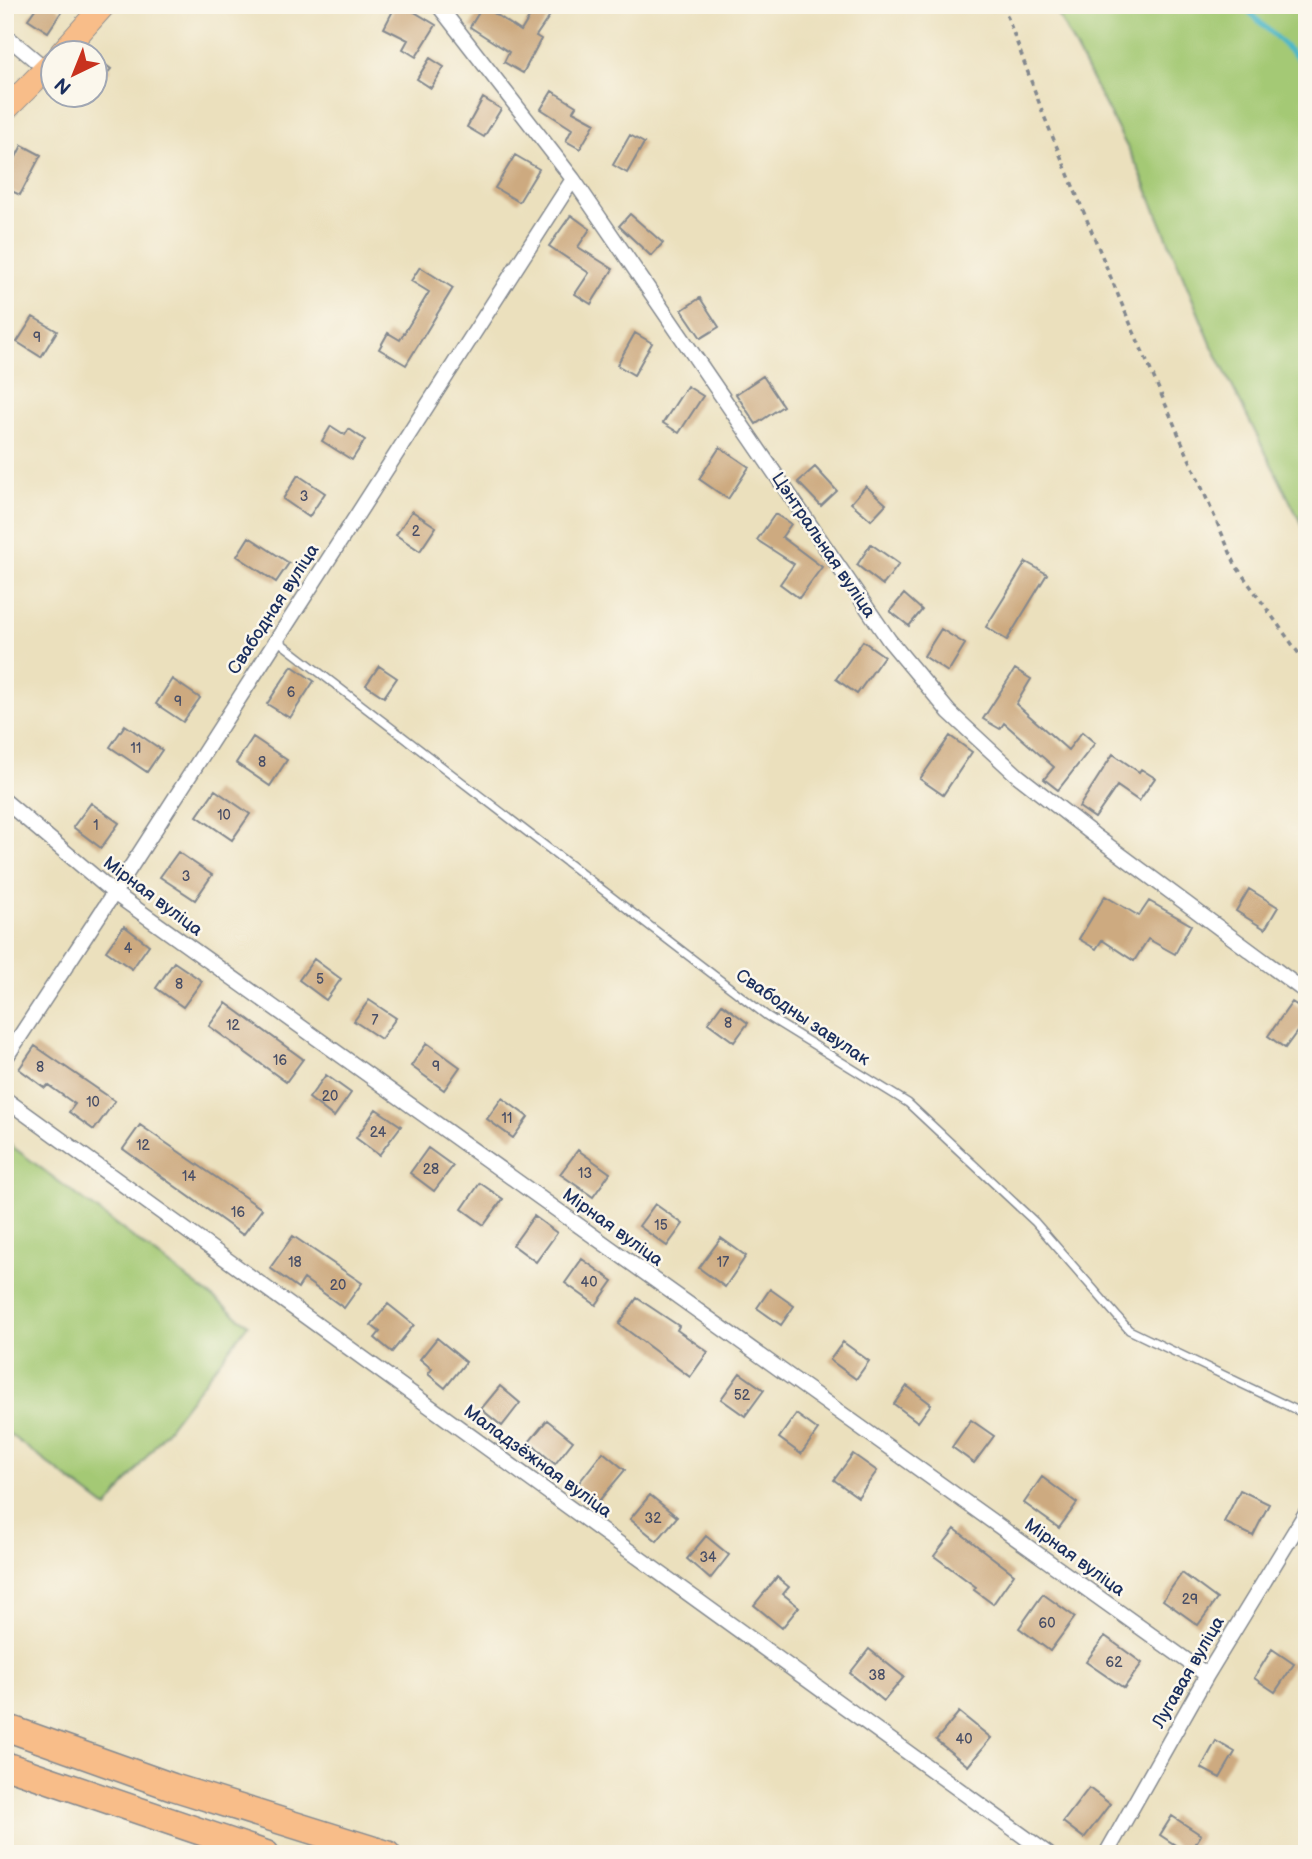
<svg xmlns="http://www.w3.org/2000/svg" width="1312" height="1859" viewBox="0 0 1312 1859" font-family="'Balsamiq Sans',sans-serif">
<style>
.green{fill:#a4c974;stroke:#607c69;stroke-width:2}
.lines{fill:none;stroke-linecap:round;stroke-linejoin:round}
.stream{stroke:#4cb7c9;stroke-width:5}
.building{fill:#cdaa80}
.lane-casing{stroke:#83888e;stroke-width:10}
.street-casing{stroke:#83888e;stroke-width:17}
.primary-casing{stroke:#83888e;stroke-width:25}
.highway-casing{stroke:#83888e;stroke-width:29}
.path{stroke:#83888e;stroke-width:3.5;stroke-dasharray:5 5;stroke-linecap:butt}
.lane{stroke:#fff;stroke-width:7}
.street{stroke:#fff;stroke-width:14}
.primary{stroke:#f8bd89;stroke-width:23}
.highway{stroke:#f8bd89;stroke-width:26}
.labels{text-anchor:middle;stroke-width:5;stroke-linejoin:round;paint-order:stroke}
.number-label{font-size:14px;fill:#484e66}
.street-label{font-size:18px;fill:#1b2f5e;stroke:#fbf7ec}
</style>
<rect width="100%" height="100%" fill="#fbf7ec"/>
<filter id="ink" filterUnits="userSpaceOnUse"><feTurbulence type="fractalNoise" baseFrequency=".0143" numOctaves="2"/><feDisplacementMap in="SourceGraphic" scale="14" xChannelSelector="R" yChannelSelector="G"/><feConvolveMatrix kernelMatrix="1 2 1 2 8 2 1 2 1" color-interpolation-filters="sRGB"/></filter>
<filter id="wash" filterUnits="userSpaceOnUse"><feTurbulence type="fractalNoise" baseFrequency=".00686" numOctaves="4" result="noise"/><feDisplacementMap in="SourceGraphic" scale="28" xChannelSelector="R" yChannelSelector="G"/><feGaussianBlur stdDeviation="1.57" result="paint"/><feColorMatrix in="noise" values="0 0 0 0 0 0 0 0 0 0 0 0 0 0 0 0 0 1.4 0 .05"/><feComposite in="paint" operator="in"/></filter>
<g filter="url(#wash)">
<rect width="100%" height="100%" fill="#ebe0bd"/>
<path class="green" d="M1053,5H1307V535L1212,346L1139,170Z
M5,1141L248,1324L107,1508L5,1431Z"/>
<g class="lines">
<path class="stream" d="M1242,5L1307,67"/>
</g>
<g id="blocks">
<path class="building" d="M38,5H54L62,11L48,32L28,19Z
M396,5H416L413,11L436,25L416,57L403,49L408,40L384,28Z
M537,5H557L536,36L541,39L523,73L504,62L509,52L470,27L483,6L521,31Z
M94,56L111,69L94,89Z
M430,58L444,67L431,88L417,79Z
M552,91L576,106L573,111L595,123L580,149L566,141L572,129L541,109Z
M483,98L501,109L484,137L467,127Z
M630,135L644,143L627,173L613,165Z
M22,145L41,155L20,195L5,188V179Z
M515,155L539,169L519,202L495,188Z
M630,214L663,243L651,256L619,226Z
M571,215L590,229L578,247L613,269L591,304L575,294L589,273L549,246Z
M420,267L453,288L406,365L379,349L388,333L400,340L429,292L411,281Z
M700,298L719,327L701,338L682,310Z
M33,317L57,331L41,357L17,342Z
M635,333L652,343L634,375L617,365Z
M763,376L783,406L756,424L736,394Z
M687,386L703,396L679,433L663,423Z
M331,426L345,435L349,429L365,440L352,460L322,441Z
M720,447L749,467L728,499L699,479Z
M815,467L837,491L821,506L798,482Z
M298,475L325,493L309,517L283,499Z
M866,486L886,504L871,520L851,503Z
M412,511L436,527L420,551L396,535Z
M775,514L791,524L782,537L822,567L799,598L780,584L794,564L757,540Z
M249,537L289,563L276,582L237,556Z
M871,544L899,564L883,585L857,565Z
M1026,562L1047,574L1007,640L986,627Z
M904,594L922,610L909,626L890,611Z
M941,629L965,644L948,672L924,656Z
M863,641L884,656L857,694L836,679Z
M292,666L314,681L290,718L267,704Z
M379,666L397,678L384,697L366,685Z
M1015,669L1031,679L1016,704L1068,750L1082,732L1095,743L1058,790L1044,779L1054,767L1004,723L1000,729L983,719Z
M172,679L200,698L183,722L156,704Z
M125,725L162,750L147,772L110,747Z
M950,736L972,752L943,795L920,779Z
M253,737L287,760L270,786L236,763Z
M1113,754L1139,772L1141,769L1155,778L1139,801L1117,786L1095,818L1079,807Z
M215,790L250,814L232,840L197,816Z
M91,803L119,823L101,848L73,827Z
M178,852L212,875L195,900L160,877Z
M1249,889L1278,907L1265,929L1236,911Z
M1105,896L1139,916L1149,901L1191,925L1175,954L1148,939L1134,961L1102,940L1096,949L1079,939Z
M124,926L149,945L132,969L106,951Z
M314,959L341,979L326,1000L299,980Z
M174,962L202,981L183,1007L156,988Z
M369,1000L396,1018L381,1039L354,1021Z
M1292,1002L1307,1012V1018L1285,1048L1268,1036Z
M226,1003L303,1059L286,1082L209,1026Z
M722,1004L748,1023L734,1042L708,1023Z
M427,1043L460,1067L444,1090L411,1066Z
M35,1046L115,1101L94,1130L69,1112L75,1104L48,1085L45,1088L19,1069Z
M326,1075L351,1093L334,1117L309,1098Z
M502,1098L528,1117L513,1138L487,1119Z
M376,1109L401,1126L379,1155L356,1138Z
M140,1125L262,1209L243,1235L123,1149Z
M428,1148L453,1166L434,1191L410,1173Z
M578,1150L610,1173L593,1197L560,1174Z
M480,1183L503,1199L484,1225L462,1209Z
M655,1204L683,1224L667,1246L639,1226Z
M534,1216L557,1233L536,1262L513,1245Z
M293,1236L362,1283L344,1308L304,1279L298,1288L270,1268Z
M721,1238L746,1256L725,1287L699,1268Z
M582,1259L613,1281L596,1305L565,1283Z
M770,1289L794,1306L781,1325L757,1308Z
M637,1298L679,1326L677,1330L708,1352L690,1377L619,1324Z
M388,1304L414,1325L392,1352L375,1338L380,1332L371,1325Z
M437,1338L466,1362L445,1388L428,1374L432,1369L420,1359Z
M843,1342L869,1361L856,1379L830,1360Z
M740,1373L764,1390L745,1416L721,1399Z
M500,1386L520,1403L502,1426L481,1409Z
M907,1386L931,1404L918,1422L894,1404Z
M796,1414L818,1430L801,1454L779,1438Z
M547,1420L573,1441L555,1464L529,1442Z
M971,1420L994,1436L974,1463L952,1447Z
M603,1452L625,1470L598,1502L577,1485Z
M853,1454L877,1471L858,1497L834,1480Z
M1042,1477L1077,1503L1059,1528L1024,1503Z
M1240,1490L1269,1504L1253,1536L1224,1522Z
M650,1495L677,1517L657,1541L630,1519Z
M955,1529L1014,1574L993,1604L974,1590L976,1587L934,1556Z
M706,1536L729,1555L710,1579L687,1559Z
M1182,1573L1217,1599L1198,1625L1163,1600Z
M777,1577L789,1587L783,1594L799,1607L782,1628L754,1605Z
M1043,1594L1075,1617L1050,1651L1019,1628Z
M1105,1636L1142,1663L1124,1688L1086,1662Z
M869,1649L904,1677L884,1701L850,1673Z
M1272,1649L1294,1664L1275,1692L1254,1678Z
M959,1712L991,1738L968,1766L936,1740Z
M1216,1741L1235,1752L1220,1778L1201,1768Z
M1089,1788L1110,1804L1084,1838L1063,1822Z
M1172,1816L1201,1835L1189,1854L1160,1835Z"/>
</g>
</g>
<g filter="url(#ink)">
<use href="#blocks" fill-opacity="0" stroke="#83888e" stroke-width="2"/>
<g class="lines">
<defs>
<path id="lane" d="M277,640L767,1016L908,1103L1035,1222L1129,1330L1307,1415"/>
<path id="street" d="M438,5L573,179L889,640L949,712L1017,775L1094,835L1307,993
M5,35L47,70
M5,801L114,893L1207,1675
M5,1059L114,893L573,179
M5,1099L1048,1854
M1106,1854L1207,1675L1307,1511"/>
<path id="primary" d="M62,52L104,5
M5,110L52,63"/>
<path id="highway" d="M5,1727L173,1787L387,1854
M5,1765L266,1854"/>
</defs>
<use href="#lane" class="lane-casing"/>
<use href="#street" class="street-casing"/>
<use href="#primary" class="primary-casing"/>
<use href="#highway" class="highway-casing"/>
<path class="path" d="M1003,5L1044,116L1123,307L1236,566L1307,665"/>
<use href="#lane" class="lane"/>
<use href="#street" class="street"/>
<use href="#primary" class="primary"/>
<use href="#highway" class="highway"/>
</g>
</g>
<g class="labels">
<g class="number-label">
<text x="37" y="342">9</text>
<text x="304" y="501">3</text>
<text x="416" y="536">2</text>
<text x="291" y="697">6</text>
<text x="178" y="706">9</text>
<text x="136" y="753">11</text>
<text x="262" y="767">8</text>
<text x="224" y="820">10</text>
<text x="96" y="830">1</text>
<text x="186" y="881">3</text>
<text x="128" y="953">4</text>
<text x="320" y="984">5</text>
<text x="179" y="989">8</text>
<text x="375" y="1025">7</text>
<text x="728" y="1028">8</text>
<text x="233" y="1030">12</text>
<text x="280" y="1065">16</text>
<text x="436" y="1071">9</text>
<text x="40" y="1072">8</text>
<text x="330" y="1101">20</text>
<text x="93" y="1107">10</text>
<text x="507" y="1123">11</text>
<text x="378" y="1137">24</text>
<text x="143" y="1150">12</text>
<text x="431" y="1174">28</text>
<text x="585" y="1178">13</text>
<text x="189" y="1181">14</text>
<text x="238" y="1217">16</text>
<text x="661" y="1230">15</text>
<text x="295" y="1267">18</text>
<text x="723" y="1267">17</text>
<text x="589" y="1287">40</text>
<text x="338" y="1290">20</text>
<text x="742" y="1400">52</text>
<text x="653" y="1523">32</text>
<text x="708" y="1562">34</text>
<text x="1190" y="1604">29</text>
<text x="1047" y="1628">60</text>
<text x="1114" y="1667">62</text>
<text x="877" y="1680">38</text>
<text x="964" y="1744">40</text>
</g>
<g class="street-label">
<text transform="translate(824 545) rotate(56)" y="6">Цэнтральная вуліца</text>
<text transform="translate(273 609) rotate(-57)" y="6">Свабодная вуліца</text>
<text transform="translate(153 896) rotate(37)" y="6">Мірная вуліца</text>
<text transform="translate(803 1017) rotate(34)" y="6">Свабодны завулак</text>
<text transform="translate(613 1227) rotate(36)" y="6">Мірная вуліца</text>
<text transform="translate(538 1461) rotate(36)" y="6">Маладзёжная вуліца</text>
<text transform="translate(1075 1557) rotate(36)" y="6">Мірная вуліца</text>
<text transform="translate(1188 1672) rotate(-60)" y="6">Лугавая вуліца</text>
</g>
</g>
<rect width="1312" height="1859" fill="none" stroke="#fbf7ec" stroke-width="28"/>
<g transform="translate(74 74) rotate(223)"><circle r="33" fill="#fbf7ec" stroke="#a1a7b3" stroke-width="2"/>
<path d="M0-5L12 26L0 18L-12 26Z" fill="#c8321e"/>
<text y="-10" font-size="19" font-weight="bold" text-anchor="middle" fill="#1b2f5e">N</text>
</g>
</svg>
